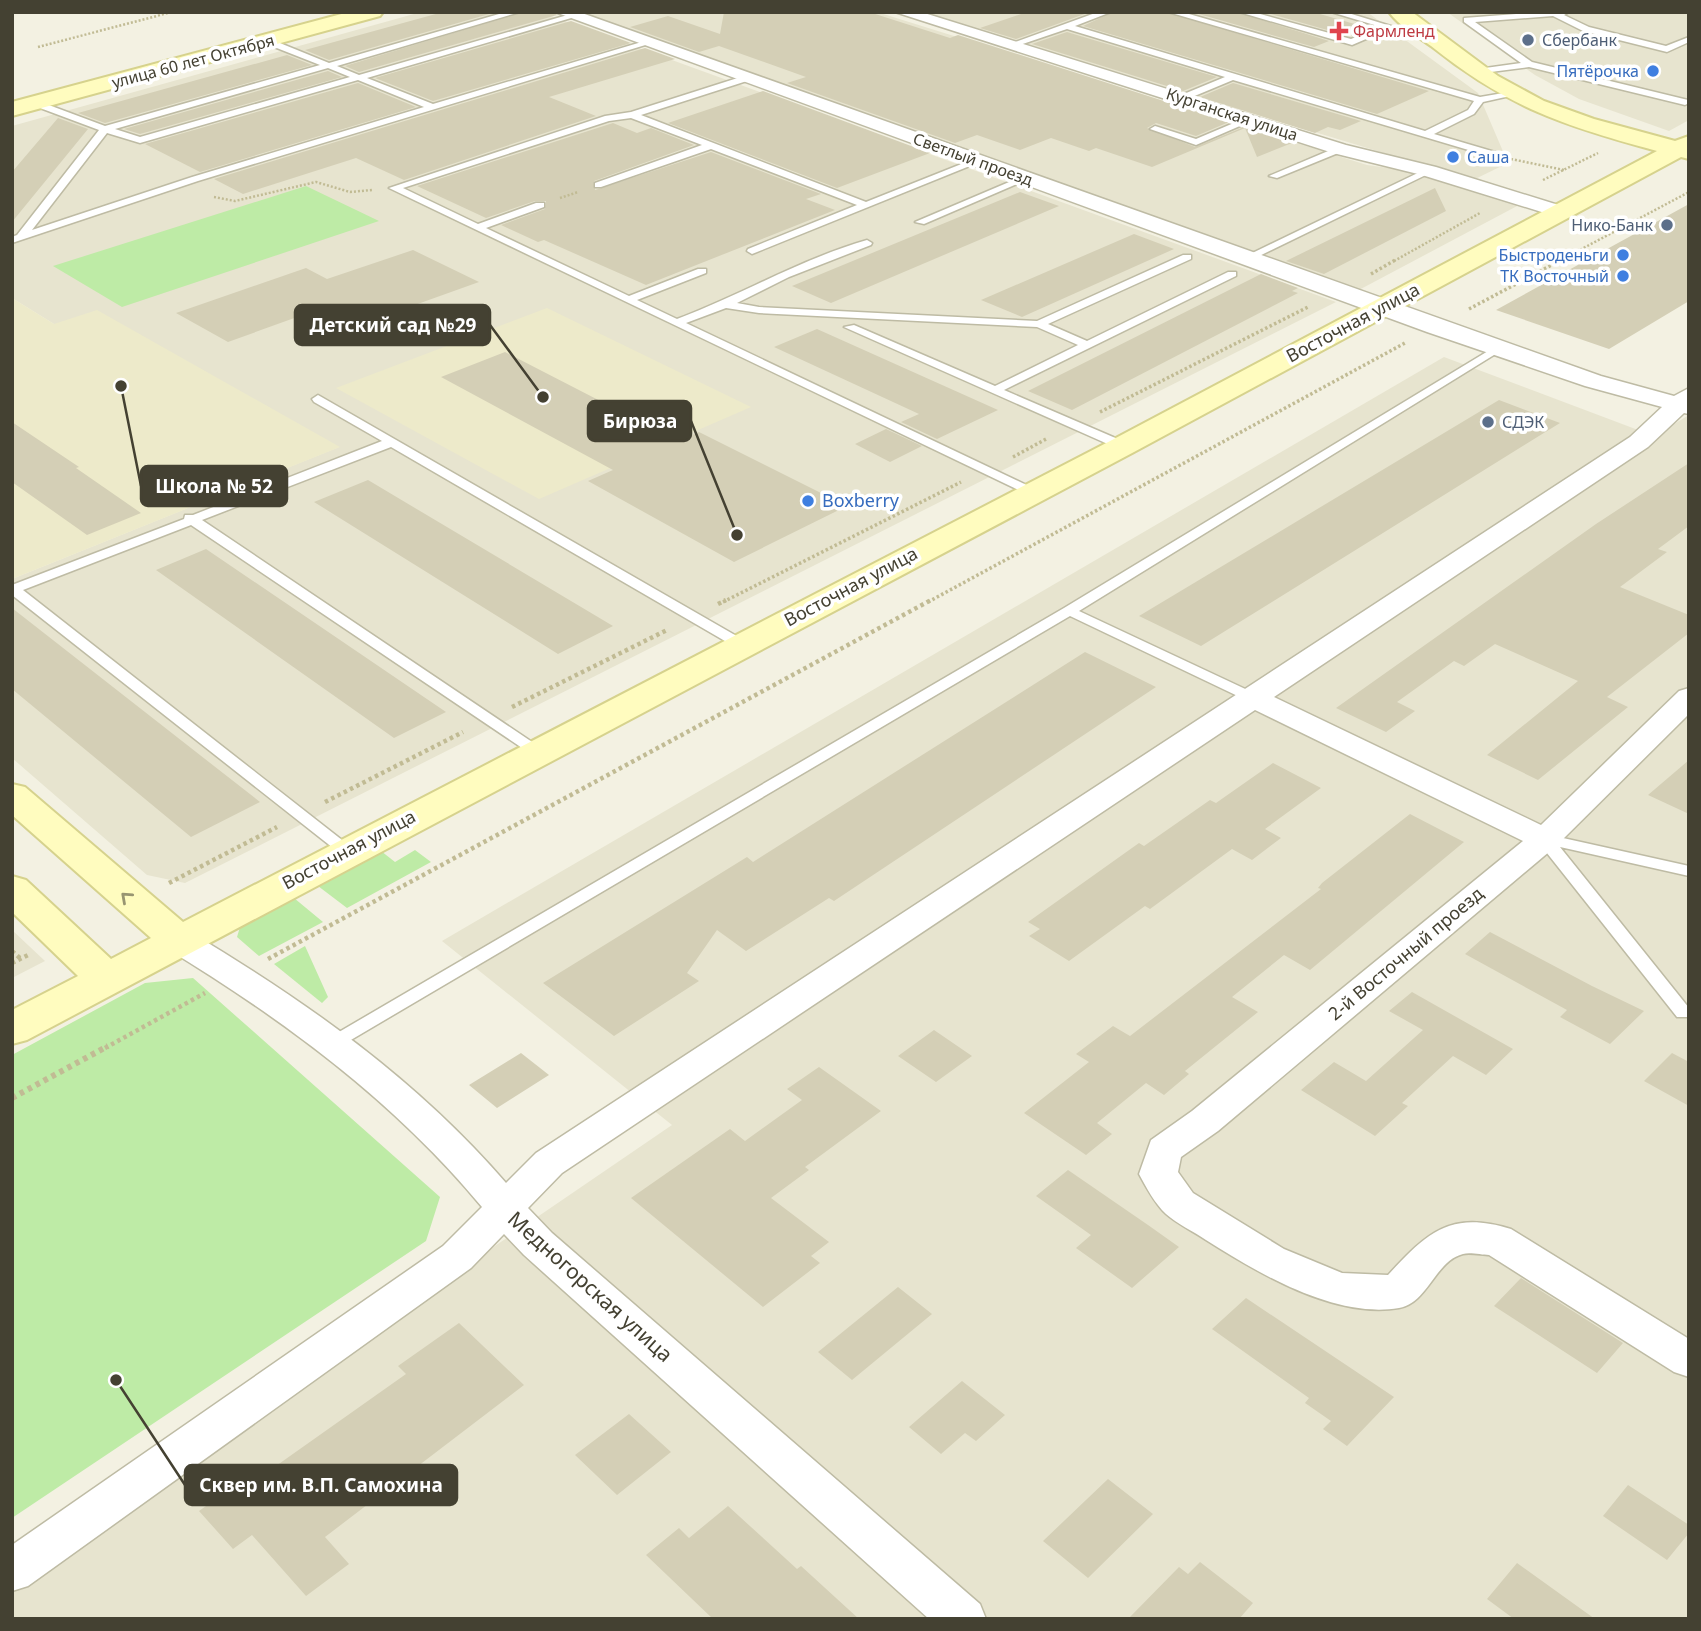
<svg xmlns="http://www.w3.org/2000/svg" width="1701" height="1631" viewBox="0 0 1701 1631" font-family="'Noto Sans',sans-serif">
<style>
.residential{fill:#e7e4cf}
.education{fill:#edeaca}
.green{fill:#beeba6}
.building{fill:#d4cfb6}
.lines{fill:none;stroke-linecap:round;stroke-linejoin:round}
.service-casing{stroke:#bebba4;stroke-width:3}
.minor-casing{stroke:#bebba4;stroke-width:3}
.secondary-casing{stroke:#d6d28d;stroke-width:4}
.path-far3{stroke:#c1bb94;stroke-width:2.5;stroke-dasharray:2 2;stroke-linecap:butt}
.path-far2{stroke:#c1bb94;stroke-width:3.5;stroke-dasharray:2.5 2.5;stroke-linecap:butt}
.path-far1{stroke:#c1bb94;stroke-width:4.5;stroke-dasharray:3.5 3.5;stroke-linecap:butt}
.path{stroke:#c1bb94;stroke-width:6;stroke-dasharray:4.5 4.5;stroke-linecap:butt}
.service{fill:#fff;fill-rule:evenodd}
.minor{fill:#fff;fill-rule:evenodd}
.secondary{fill:#fffcbf;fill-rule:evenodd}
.oneway{stroke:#989571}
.health-dot{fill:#e0444e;stroke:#fff;stroke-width:2.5}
.service-dot{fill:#5c6f8a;stroke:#fff;stroke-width:2.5}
.shop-dot{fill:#3f7fe0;stroke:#fff;stroke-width:2.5}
.labels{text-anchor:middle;stroke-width:7;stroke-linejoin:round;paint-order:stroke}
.far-health-label{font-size:16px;fill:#be3a42;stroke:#fff;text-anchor:start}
.far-service-label{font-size:16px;fill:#4e5e75;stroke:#fff;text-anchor:start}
.far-street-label{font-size:16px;fill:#444132;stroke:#fff}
.far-shop-label{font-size:16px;fill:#366cbe;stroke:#fff;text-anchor:end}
.street-label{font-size:18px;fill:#444132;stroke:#fff}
.shop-label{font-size:18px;fill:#366cbe;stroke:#fff;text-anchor:start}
.near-street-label{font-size:21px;fill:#444132;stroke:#fff}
.leader{fill:none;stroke:#444132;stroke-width:2.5}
.callout-dot{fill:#444132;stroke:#fff;stroke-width:2.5}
.callout{fill:#444132;stroke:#444132;stroke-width:2.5}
.callout-label{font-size:19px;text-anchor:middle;font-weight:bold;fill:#fff}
</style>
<rect width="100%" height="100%" fill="#f3f1e2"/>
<path class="residential" d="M421,12H540L1336,302L185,883L147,875L12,758V579L339,447L54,324L12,298V126Z
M877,12L1367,165L1410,171L1519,205L1357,291L582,13Z
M918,12H1367L1478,93L1508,163L1473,180Z
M1447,12H1689V120L1669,131L1579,99L1535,75Z
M1444,357L1654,436L1689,415V1619H12V1576L672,1125L442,941Z
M12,930L45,961L12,978Z"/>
<path class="education" d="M12,298L54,324L97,310L340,447L12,579Z
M547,308L751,407L539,499L336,388Z"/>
<path class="green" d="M306,186L379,221L122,307L53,266Z
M415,850L431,862L347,908L318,886L381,851L395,862Z
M294,898L323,922L259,956L237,937L240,927Z
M305,946L328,997L322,1003L274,964Z
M193,978L440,1197L426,1241L12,1518V1055L145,983Z"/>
<path class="building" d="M443,12H496L329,60L305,50Z
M522,12H553L557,15L359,72L345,66Z
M724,12H869L950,38L958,35L1229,122L1196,136L1156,123L1147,128L1195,147L1244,127L1292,143L1257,157L1245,128L1152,167L1096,148L1089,151L1051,138L1020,150L977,135L955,143L787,83L806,77L719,46L699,52L630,27L668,16L720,34Z
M1027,12H1090L1016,39L980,28Z
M1113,12H1166L1429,91L1377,114L1083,26Z
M1192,12H1237L1329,41L1314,47Z
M1264,12H1313L1365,27L1345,35Z
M571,21L631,43L433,101L375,78Z
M1067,32L1217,77L1183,91L1032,44Z
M645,48L675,59L549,97L596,116L404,180L356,158L243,194L214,179Z
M287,55L312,65L105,123L78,113Z
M328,71L342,77L140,134L124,129Z
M358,83L416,107L200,172L145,144Z
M1233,83L1361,121L1340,130L1328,127L1315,133L1200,97Z
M763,91L930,153L837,188L668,123Z
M58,118L88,129L12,222V172Z
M613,123L637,133L651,128L694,145L594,181L595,190L711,152L821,194L806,199L835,210L646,285L544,240L538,242L501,225L545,209L546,201H535L486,218L417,186Z
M1435,188L1446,211L1324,274L1286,261Z
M1020,192L1059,206L831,303L792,286Z
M1689,204V301L1609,349L1496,310Z
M1134,234L1174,249L1022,317L981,300Z
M413,250L479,282L345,330L311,312L228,342L176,313L306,268L327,279Z
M1261,274L1298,288L1292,291L1298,293L1072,410L1028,391Z
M817,329L998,410L937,439L901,422L919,414L774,347Z
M505,352L678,441L699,432L847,506L734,562L588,481L613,470L441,377Z
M1499,400L1560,423L1201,646L1139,616Z
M12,422L79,467L76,468L141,513L87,535L12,482Z
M886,429L922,446L890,462L855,444Z
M1689,463V526L1658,549L1667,552L1620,587L1689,615V633L1607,697L1628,707L1538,780L1487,755L1578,681L1495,644L1464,666L1454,661L1397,702L1415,711L1386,732L1336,708L1596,524Z
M368,480L613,626L558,654L314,502Z
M206,549L446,712L394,738L156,570Z
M12,608L260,802L191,837L12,689Z
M1085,652L1156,687L834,901L829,898L746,951L717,930L687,973L699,981L614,1036L543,983L747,857L753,862Z
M1689,760V814L1648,795Z
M1273,763L1321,788L1265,829L1281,838L1252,860L1232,849L1150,909L1145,906L1069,961L1029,936L1040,929L1028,922L1139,843L1144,846L1210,800L1216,803Z
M1410,814L1464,842L1310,970L1284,955L1232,997L1258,1012L1185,1071L1189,1074L1164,1095L1146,1083L1097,1123L1112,1134L1086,1155L1024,1113L1089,1062L1076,1054L1113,1026L1130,1036L1321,889L1318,888L1322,883Z
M1490,932L1592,986L1644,1011L1610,1044L1560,1017L1567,1010L1465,954Z
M1412,992L1513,1049L1486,1075L1453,1056L1402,1103L1408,1106L1375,1136L1301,1090L1334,1062L1366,1081L1423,1030L1389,1011Z
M934,1030L972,1056L936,1082L898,1056Z
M521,1053L549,1075L497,1108L469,1085Z
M1672,1053L1689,1062V1106L1644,1081Z
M819,1067L881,1111L805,1167L809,1170L771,1198L829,1242L811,1256L820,1263L763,1307L631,1198L730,1129L745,1141L802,1100L787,1089Z
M1068,1170L1148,1225L1179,1247L1132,1288L1076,1248L1091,1235L1036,1196Z
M1521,1278L1623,1343L1597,1373L1494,1306Z
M898,1287L932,1314L852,1380L818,1352Z
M1246,1298L1394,1397L1347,1446L1323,1429L1331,1421L1305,1403L1309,1398L1212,1329Z
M459,1323L524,1385L325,1537L349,1564L306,1596L252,1535L233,1549L199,1511L261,1467L266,1473L406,1374L398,1366Z
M962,1381L1005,1415L976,1441L965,1433L941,1454L909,1427Z
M629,1414L671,1452L617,1495L575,1455Z
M1108,1479L1153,1514L1088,1578L1043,1541Z
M1628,1485L1689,1525V1533L1667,1560L1603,1516Z
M728,1506L797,1569L801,1566L859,1619H713L646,1555L679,1528L689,1538Z
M1200,1562L1253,1603L1239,1619H1128L1179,1567L1188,1574Z
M1517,1563L1595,1619H1514L1487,1599Z"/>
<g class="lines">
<defs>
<path id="service" d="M506,12H520L337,66L359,75L571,14L578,16L367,78L433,104L645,41L652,43L198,181L12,243V237L17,235L99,130L32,105V101H38L105,126L320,65L264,43V39H270L329,63ZM328,68L350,77L140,137L115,129ZM358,80L424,107L192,177L32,230L107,133L140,143Z
M1098,12H1111L1075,26L1425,131L1468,110L1474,101L1168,12H1182L1480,97L1515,91L1519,94L1483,102L1474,114L1434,134L1495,152V156L1492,157L1233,80L1185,100H1179V96L1225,77L1067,29L1014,47L1007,45Z
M1239,12H1253L1351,39L1381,27L1331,12H1345L1394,27L1352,45Z
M1541,12H1569L1564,15L1589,27L1666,46L1689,37V42L1667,52L1583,31L1553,16L1475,22L1532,62L1688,100L1689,103L1685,105L1529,67L1475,74V70L1478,69L1521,63L1464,22V18Z
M747,75L750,76V80L641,115L866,202L974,159L982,161L752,254L747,251L748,249L857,205L711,149L601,187H595V183L702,145L631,118L609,121L403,188L478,224L536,203H544V207L486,228L629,296L698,269H706V273L637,300L677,319C741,295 801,259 867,240L872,243L871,245L789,277L737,303L759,307L1037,321L1183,255H1191V259L1048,324L1087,341L1228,272H1236V276L1004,390L1127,443V449H1119L844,327L854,325L995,386L1078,345L1037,327L759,313L726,308L686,323L1035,489V495L1031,496L389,188L605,116L631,112Z
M1248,117L1256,119L1196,145L1150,129L1155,126L1196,139Z
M1340,146L1345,149L1343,151L1277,178L1269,176Z
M1426,169L1434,171L1251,260L1242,258Z
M1023,176L1031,178L924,224L915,222Z
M1498,345L1504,348L1502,350L1079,611L1256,694L1258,697L1256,700H1246L1070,616L339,1047H327L324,1043L327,1039L1064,608Z
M318,395L747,642L749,645L747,648H737L391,447L202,520L541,748L544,751L541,754H531L191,525L23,590L356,851L354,855H342L12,595V585L184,519L185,515H193L382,441L314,402L312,399Z
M1545,834L1689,866V876L1560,847L1689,1008V1017H1677L1539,843L1537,839L1539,835Z"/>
<path id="minor" d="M555,12H579L1601,376L1674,396L1689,388V414L1684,413L1648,447L1274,697L1541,825L1679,691L1689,688V714L1556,846L1218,1131L1181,1157L1178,1172L1193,1193L1284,1249L1342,1273L1388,1275C1427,1233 1450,1210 1511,1229L1689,1339V1377L1674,1372L1489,1255C1482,1255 1470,1252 1463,1254C1435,1261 1428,1303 1399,1308C1335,1319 1258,1273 1206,1240C1193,1231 1177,1224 1166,1214C1155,1204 1146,1187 1139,1174L1151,1140L1192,1111L1523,841L1255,710L562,1173L528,1208L552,1233L980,1604L986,1619H929L524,1255L504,1234L471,1268L28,1586L12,1591V1545L443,1246L482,1207C393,1100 284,1020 166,948L161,940L166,932L178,929L190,932C307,1002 416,1079 506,1183L536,1153L1630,437L1662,407L1585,386L1427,332Z
M895,12H921L1346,145L1436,167L1568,208L1571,212L1561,218L1422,175L1333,153Z"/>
<path id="secondary" d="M349,12H383L380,16L12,116V102Z
M1389,12H1412L1498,76L1544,101L1594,119L1675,141L1689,136V159L1681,157L1134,452L27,1040L12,1044V1010L78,976L12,912V876L26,880L111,959L151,938L12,815V784L25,787L183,922L1112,440L1657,151C1564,126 1507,107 1431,46C1417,36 1399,26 1389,12Z"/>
</defs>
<use href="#service" class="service-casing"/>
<use href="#minor" class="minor-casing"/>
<use href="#secondary" class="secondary-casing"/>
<path class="path-far3" d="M38,47L172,12
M1511,159L1564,170
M1543,180L1598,153
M214,197L235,201L316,182L350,192L372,190
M560,198L578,192
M1394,261L1480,213
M1559,261L1689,192"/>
<path class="path-far2" d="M1371,274L1397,259
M1469,309L1563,259
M1100,412L1308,307
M1013,457L1048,438
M723,602L961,482
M928,602L1405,343"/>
<path class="path-far1" d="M718,604L726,600
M512,707L667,630
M325,802L463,732
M169,883L277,827
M12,951L21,959
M268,959L931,600
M12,963L30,954
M105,1048L205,993"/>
<path class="path" d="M12,1098L108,1046"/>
<use href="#service" class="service"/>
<use href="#minor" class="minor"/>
<use href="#secondary" class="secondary"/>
</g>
<defs><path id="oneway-chevron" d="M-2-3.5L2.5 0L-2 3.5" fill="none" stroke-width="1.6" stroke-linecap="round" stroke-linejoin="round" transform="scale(1.75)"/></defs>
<use class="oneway" href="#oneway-chevron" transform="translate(126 897) rotate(-138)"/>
<path class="health-dot" d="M1335.5 20.5h7v7h7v7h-7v7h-7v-7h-7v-7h7z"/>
<g class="service-dot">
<circle cx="1528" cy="40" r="7"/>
<circle cx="1667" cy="225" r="7"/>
<circle cx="1488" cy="422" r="7"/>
</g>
<g class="shop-dot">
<circle cx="1653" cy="71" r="7"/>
<circle cx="1453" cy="157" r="7"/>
<circle cx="1623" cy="255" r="7"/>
<circle cx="1623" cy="276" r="7"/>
<circle cx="808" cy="501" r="7"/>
</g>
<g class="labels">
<g class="far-health-label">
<text x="1353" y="37">Фармленд</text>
</g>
<g class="far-service-label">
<text x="1542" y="46">Сбербанк</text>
<text x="1653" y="231" text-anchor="end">Нико-Банк</text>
<text x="1502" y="428">СДЭК</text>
</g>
<g class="far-street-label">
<text transform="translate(193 61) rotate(-15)" y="6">улица 60 лет Октября</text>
<text transform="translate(1232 114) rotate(18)" y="6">Курганская улица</text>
<text transform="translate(973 159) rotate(20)" y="6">Светлый проезд</text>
</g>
<g class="far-shop-label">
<text x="1639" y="77">Пятёрочка</text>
<text x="1467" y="163" text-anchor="start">Саша</text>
<text x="1609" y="261">Быстроденьги</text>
<text x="1609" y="282">ТК Восточный</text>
</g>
<g class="street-label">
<text transform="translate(1353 323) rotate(-28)" y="6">Восточная улица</text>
<text transform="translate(851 587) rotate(-28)" y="6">Восточная улица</text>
<text transform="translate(349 850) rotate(-28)" y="6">Восточная улица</text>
<text transform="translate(1406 954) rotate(-40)" y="6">2-й Восточный проезд</text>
</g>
<g class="shop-label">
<text x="822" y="507">Boxberry</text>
</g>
<g class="near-street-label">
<text transform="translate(590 1287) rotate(42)" y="7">Медногорская улица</text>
</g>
</g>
<path class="leader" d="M543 397L490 325M737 535L691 421M121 386L141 486M116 1380L185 1485"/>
<g class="callout-dot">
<circle cx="543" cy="397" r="7"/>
<circle cx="737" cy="535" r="7"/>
<circle cx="121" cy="386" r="7"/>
<circle cx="116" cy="1380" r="7"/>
</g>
<g class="callout">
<rect x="295" y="305" width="195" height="40" rx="7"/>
<rect x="588" y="401" width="103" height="40" rx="7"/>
<rect x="141" y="466" width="146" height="40" rx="7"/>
<rect x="185" y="1465" width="272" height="40" rx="7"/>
</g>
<g class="callout-label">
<text x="393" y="332">Детский сад №29</text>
<text x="640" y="428">Бирюза</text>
<text x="214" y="493">Школа № 52</text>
<text x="321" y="1492">Сквер им. В.П. Самохина</text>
</g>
<rect width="1701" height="1631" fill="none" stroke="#444132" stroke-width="28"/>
</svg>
